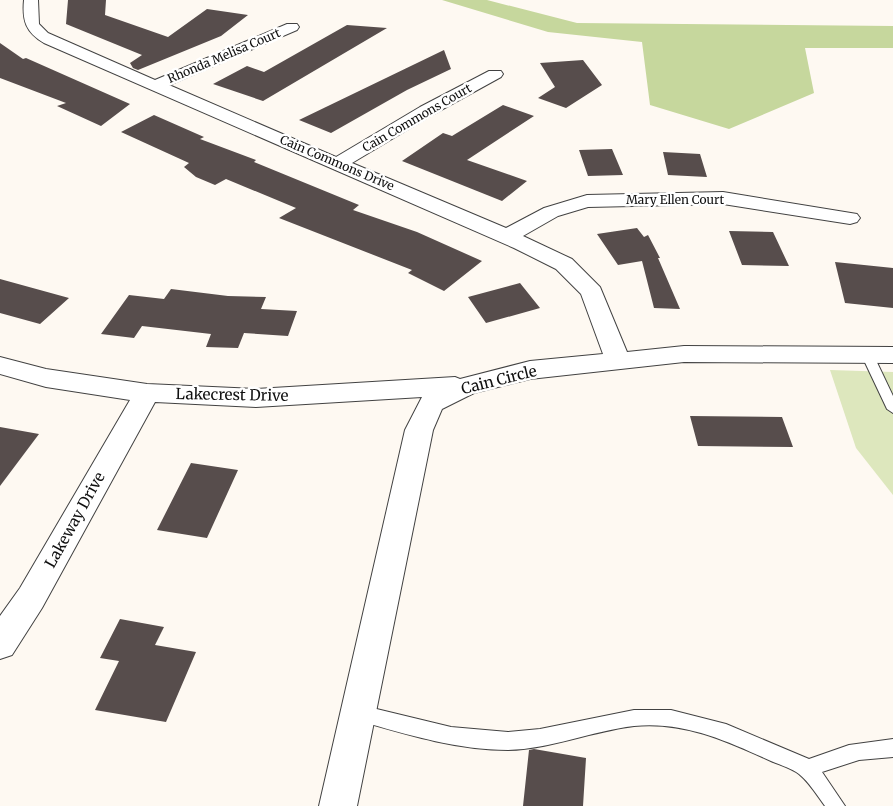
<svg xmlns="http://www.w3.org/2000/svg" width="893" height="806" viewBox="0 0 893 806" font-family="Merriweather,serif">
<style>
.green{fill:#dde7bd}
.forest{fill:#c6d79d}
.building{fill:#574d4c}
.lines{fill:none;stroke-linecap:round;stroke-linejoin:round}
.lane-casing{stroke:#424242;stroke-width:2}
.street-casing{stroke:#424242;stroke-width:2}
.lane{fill:#fff;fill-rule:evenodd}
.street{fill:#fff;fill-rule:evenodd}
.labels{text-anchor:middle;stroke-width:5;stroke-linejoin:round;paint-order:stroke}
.far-street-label{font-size:12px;fill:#0f0f0f;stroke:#fff}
.street-label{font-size:15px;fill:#0f0f0f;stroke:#fff}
</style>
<rect width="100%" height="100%" fill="#fef9f2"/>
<path class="green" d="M830,370L893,372V495L856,448Z"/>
<path class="forest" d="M442,0H487L577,23L893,26V48H805L814,93L729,129L650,105L642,42L548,32Z"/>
<path class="building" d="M68,0H106L105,15L168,37L207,9L248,15L221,36L138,70L133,68L130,63L142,55L66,24Z
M347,25L387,28L263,101L213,84L247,66L264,72Z
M0,43L23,59L26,58L130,104L101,126L57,106L66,103L0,78Z
M444,50L451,69L407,90L331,133L299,120Z
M583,60L602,85L566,108L538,98L555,87L540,63Z
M503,105L534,116L467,160L527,181L502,201L402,161L443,133L452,136Z
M154,115L204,137L200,139L256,160L254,162L359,205L353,210L417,232L482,261L444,291L408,273L412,270L279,218L296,208L226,179L215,185L196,177L184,167L189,163L121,132Z
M612,149L623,175L588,176L579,150Z
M663,152L700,154L707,177L668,175Z
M637,228L644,237L648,235L660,258H658L680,309L654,308L642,261L618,265L597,234Z
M729,231L773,232L789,266L742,265Z
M835,262L893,268V308L845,303Z
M0,279L69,298L40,324L0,313Z
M520,283L540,308L486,323L468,297Z
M171,289L228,296L266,297L261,309L297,311L288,336L244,333L238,348L206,347L211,334L142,326L134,338L101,334L129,295L164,299Z
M690,416L782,417L793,447L698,446Z
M0,427L39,434L0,486Z
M191,463L238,470L207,538L157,530Z
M120,619L164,627L155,645L196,652L166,722L95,710L119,661L100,658Z
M534,749L586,758L583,806H523L529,750Z"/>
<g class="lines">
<defs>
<path id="lane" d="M867,350L873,354L893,396V413L887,409L861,354Z
M360,705L451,727L508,732L540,729L634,710H671L726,724L809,759L849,745L893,739V757L859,760L822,772L845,806H825C817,795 809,782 799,774C791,768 780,765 771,761C727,741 684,721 634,726C592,731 551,749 508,750C458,750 408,735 360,721L354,719L351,713L354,707Z"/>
<path id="street" d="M24,0H38L39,24L48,33L155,80L287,24H297L299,27L297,30L169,85L336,157L420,107L489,71H501L503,74L501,77L432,115L352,163L506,228L544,208L587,195L723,192L857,214L860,218L857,222L850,224L723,204L588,207L558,216L523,236L572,259L600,287L627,352L684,346L893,347V363L684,362L530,379L474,393L442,409L433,430L357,806H319L405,430L422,397L256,407L155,402L42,608L12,655L0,659V616L20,588L130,400L46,387L0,374V357L46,369L147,384L256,389L455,377L460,379L530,361L603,354L581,294L556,269L514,248L44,43C26,32 22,21 24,0Z"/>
</defs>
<use href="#lane" class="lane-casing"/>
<use href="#street" class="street-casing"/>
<use href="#lane" class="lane"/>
<use href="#street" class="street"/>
</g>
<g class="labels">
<g class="far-street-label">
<text transform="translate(224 56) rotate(-23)" y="4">Rhonda Melisa Court</text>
<text transform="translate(417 118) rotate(-30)" y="4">Cain Commons Court</text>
<text transform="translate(337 163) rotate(23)" y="4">Cain Commons Drive</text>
<text x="675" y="204">Mary Ellen Court</text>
</g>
<g class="street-label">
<text transform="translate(499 380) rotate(-14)" y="5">Cain Circle</text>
<text transform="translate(232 395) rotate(1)" y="5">Lakecrest Drive</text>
<text transform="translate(75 520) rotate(-61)" y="5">Lakeway Drive</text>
</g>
</g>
</svg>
